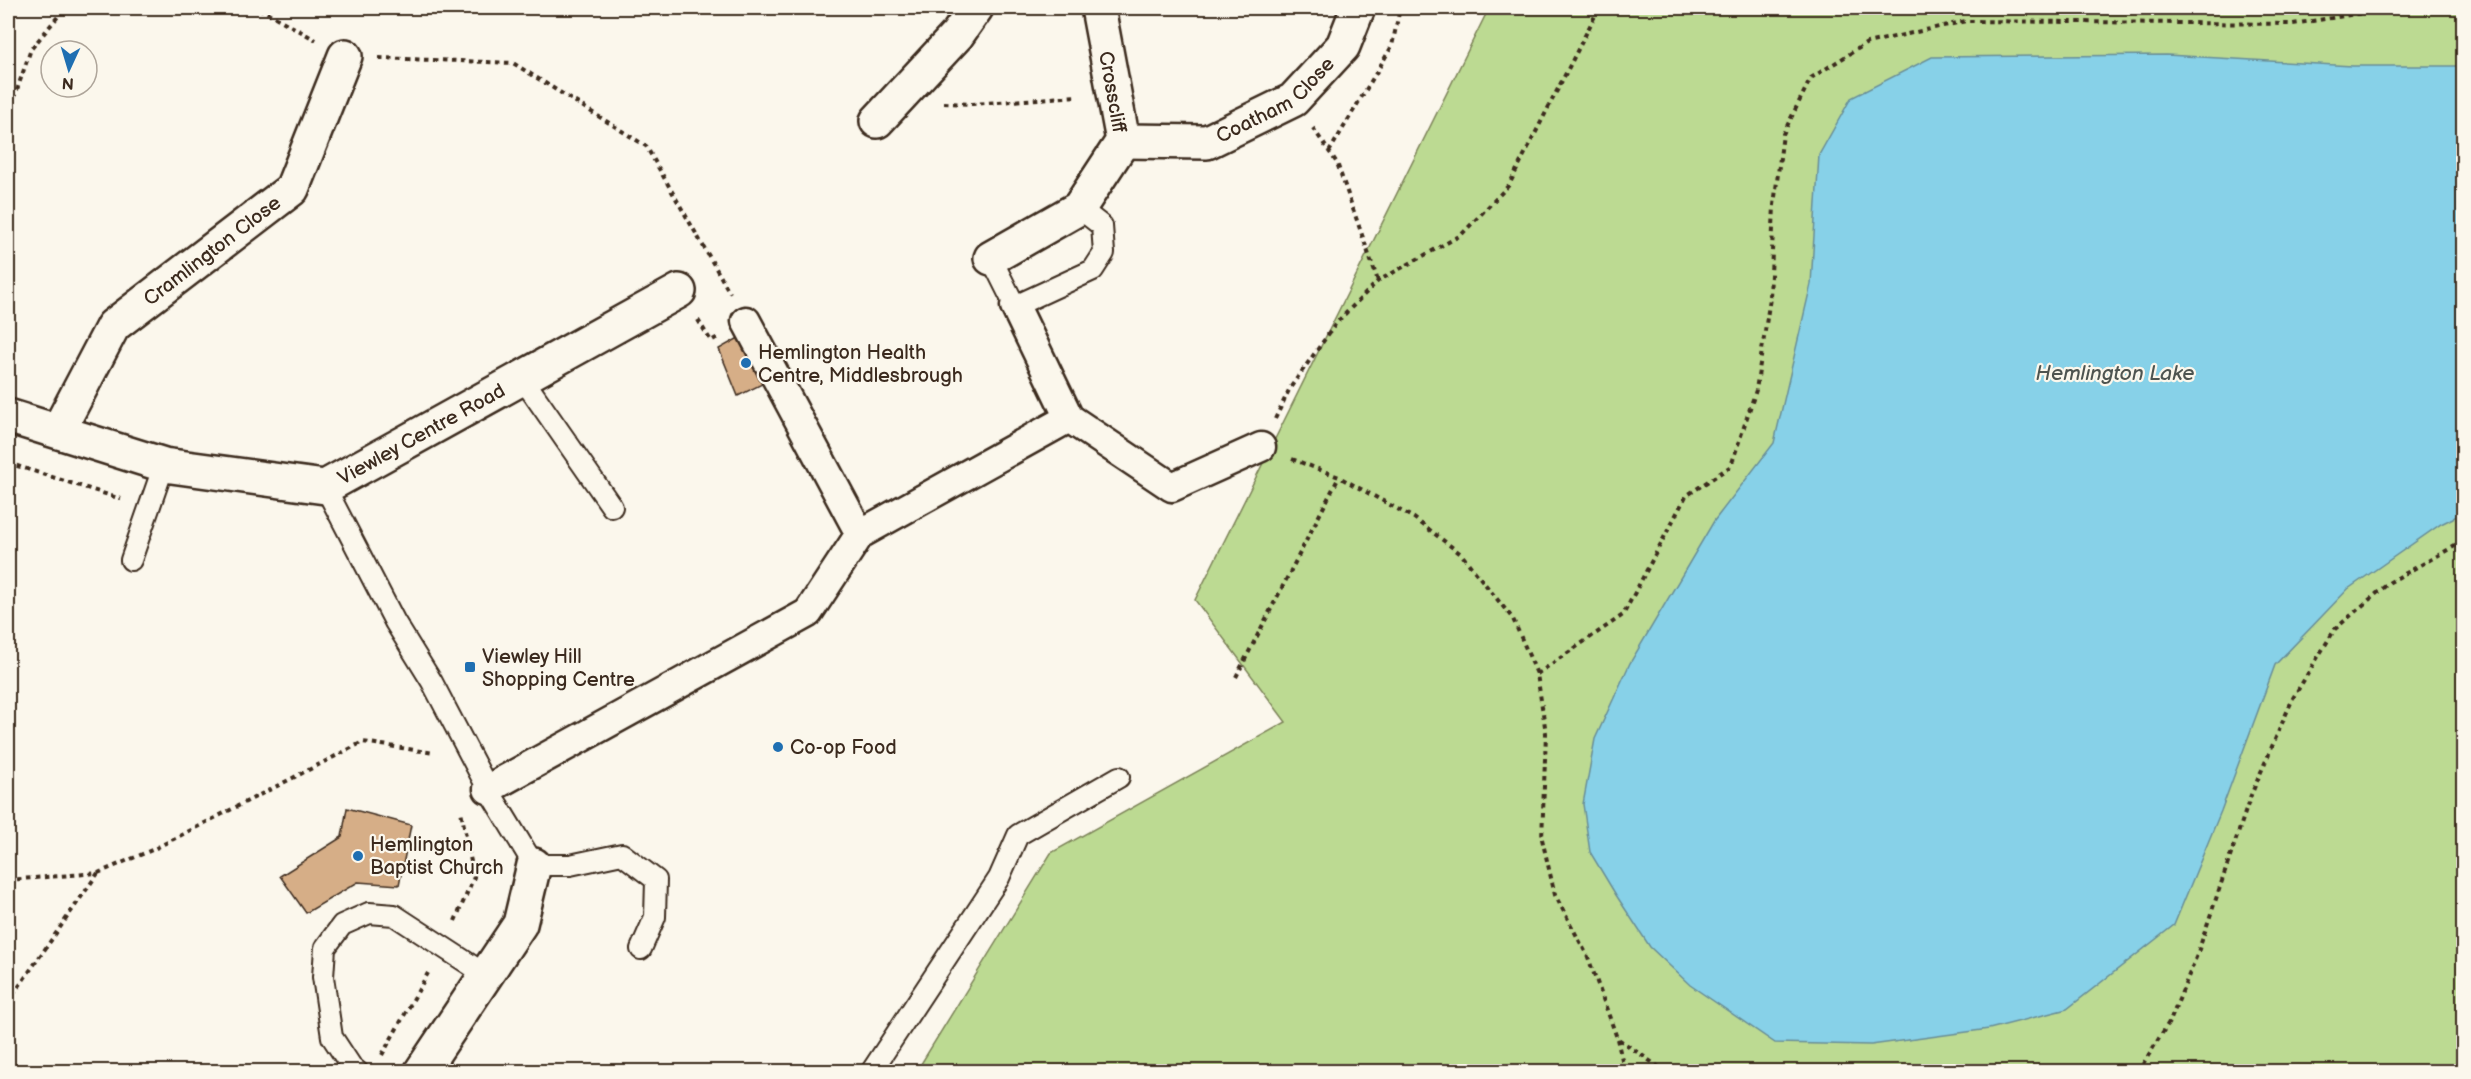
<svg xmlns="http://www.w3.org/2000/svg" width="2471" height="1079" viewBox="0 0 2471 1079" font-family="'Balsamiq Sans',sans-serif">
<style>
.green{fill:#bcda92;stroke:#7c8258;stroke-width:1.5}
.water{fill:#87d1e8;stroke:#698e97;stroke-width:1.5}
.building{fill:#d6ae87;stroke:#3b2a1e;stroke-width:1.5}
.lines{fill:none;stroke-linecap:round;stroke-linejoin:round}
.service-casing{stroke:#3b2a1e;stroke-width:24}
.pedestrian-casing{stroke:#3b2a1e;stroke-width:33}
.minor-casing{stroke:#3b2a1e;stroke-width:38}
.path{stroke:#3b2a1e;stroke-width:4;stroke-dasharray:4.5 4.5;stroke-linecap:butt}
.service{stroke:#fbf7ec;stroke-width:20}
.pedestrian{stroke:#fbf7ec;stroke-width:28}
.minor{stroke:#fbf7ec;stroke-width:33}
.poi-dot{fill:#1f6fb2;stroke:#fbf7ec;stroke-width:2}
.labels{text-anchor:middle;stroke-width:4.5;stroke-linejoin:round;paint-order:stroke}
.street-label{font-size:20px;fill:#3b2a1e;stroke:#fbf7ec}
.poi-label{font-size:20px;fill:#3b2a1e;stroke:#fbf7ec;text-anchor:start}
.water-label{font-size:21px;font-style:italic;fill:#4e5450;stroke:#fbf7ec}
</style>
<rect width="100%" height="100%" fill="#fbf7ec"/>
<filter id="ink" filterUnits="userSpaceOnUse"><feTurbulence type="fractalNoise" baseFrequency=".0167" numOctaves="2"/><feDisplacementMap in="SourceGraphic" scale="12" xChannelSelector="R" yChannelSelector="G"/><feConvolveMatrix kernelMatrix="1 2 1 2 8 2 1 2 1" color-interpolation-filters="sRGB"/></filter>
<g filter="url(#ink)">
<path class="green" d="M1489,8H2463V1071L916,1072L1051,853L1286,722L1195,600Z"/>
<path class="water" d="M2167,55L2352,66H2463V513L2441,524L2348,589L2275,665L2221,811L2174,925L2067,1009L1989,1029L1871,1045L1775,1043L1690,985L1650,947L1616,895L1590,852L1583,804L1595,739L1630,663L1714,521L1774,443L1811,284L1819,155L1851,98L1932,57Z"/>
<path class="building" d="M751,331L776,377L738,396L719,349Z
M347,808L411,825L399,885L358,882L306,913L280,876L342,837Z"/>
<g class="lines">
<defs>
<path id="service" d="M991,258L1015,306L1093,270L1104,253L1102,226L1079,208
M523,379L612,507
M325,487L395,622L432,682L488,789L534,865H570L622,854L656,880L655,917L641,949
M131,560L164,465
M358,1072L351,1066L332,1037L323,977L325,948L342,925L369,913L394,915L486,975
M871,1072L999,878L1018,835L1119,777"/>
<path id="pedestrian" d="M1015,306L1069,418
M746,321L860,534L1069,418L1172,487L1261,447
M488,789L808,613L860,534"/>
<g id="minor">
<path d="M877,121L957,35L976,8"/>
<path id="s1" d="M1123,141L1207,142L1293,100L1343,46L1358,8"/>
<path d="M991,258L1079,208L1123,141L1098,8"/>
<path id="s2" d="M8,416L164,465L325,487L679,291"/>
<path id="s3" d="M58,431L113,326L292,189L345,56"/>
<path d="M421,1072L520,924L534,865"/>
</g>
</defs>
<use href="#service" class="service-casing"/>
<use href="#pedestrian" class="pedestrian-casing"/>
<use href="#minor" class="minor-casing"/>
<path class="path" d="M259,8L316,40
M379,58L513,63L646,146L730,293
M944,103L973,104L1077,96
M8,116L31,49L65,8
M1313,128L1337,163L1378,281
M1329,152L1392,46L1400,8
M698,320L711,341L718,337
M1275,419L1290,388L1337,322L1378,281L1461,235L1509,185L1599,8
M1292,459L1339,477L1414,518L1461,554L1513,619L1537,674L1546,733L1542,839L1555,895L1588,957L1617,1038L1666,1072
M8,463L121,499
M1537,674L1623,615L1686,496L1731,466L1756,390L1770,298L1774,205L1783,134L1811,78L1867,43L1966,21L2293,24L2369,12L2381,8
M1236,677L1339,477
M8,880L98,873L152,850L363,742L434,753
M455,921L474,877L461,811
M8,1002L98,873
M1617,1039L1625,1072
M382,1055L428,973
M2138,1072L2171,1019L2197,955L2251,795L2293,698L2335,629L2390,582L2464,541"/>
<use href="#service" class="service"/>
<use href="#pedestrian" class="pedestrian"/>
<use href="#minor" class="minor"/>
</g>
</g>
<g class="poi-dot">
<circle cx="746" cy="363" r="6"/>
<rect x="464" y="661" width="12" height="12" rx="3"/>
<circle cx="778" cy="747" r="6"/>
<circle cx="358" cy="856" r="6"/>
</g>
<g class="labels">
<g class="street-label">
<text transform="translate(1113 92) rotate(80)" y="7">Crosscliff</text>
<text dy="7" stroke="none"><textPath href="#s1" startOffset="165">Coatham Close</textPath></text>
<text dy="7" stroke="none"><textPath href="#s3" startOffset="243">Cramlington Close</textPath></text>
<text dy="7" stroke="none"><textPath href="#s2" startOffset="436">Viewley Centre Road</textPath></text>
</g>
<g class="poi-label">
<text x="758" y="359">Hemlington Health<tspan x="758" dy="23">Centre, Middlesbrough</tspan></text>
<text x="482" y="663">Viewley Hill<tspan x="482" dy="23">Shopping Centre</tspan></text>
<text x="790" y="754">Co-op Food</text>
<text x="370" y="851">Hemlington<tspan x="370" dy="23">Baptist Church</tspan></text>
</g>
<g class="water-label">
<text x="2115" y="380">Hemlington Lake</text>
</g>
</g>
<rect width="2471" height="1079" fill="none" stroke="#fbf7ec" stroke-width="30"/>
<rect x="15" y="15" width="2441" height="1049" fill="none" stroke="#3b2a1e" stroke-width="2" filter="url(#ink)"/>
<g transform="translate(69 69) rotate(184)"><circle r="28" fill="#fbf7ec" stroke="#aea59a" stroke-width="1.5"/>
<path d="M0-4.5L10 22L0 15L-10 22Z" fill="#1f6fb2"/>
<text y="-9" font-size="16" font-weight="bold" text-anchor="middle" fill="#3b2a1e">N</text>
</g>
</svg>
